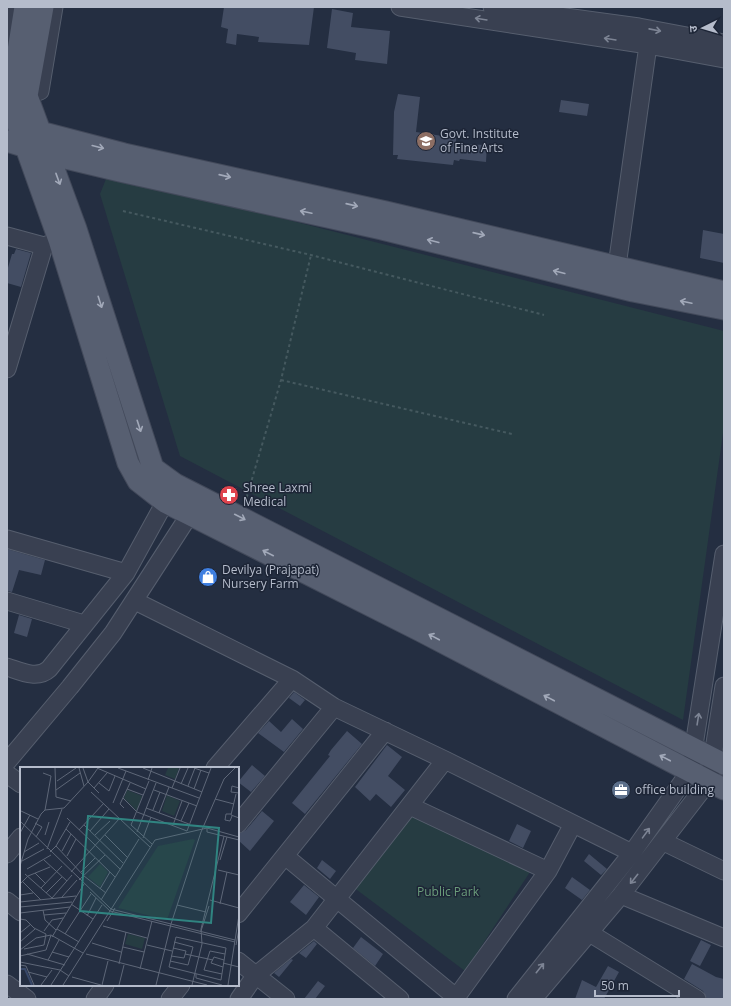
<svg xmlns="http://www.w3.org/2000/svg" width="731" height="1006" viewBox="0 0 731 1006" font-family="'Open Sans','Noto Sans Devanagari',sans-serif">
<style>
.green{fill:#263c42}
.building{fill:#434d63}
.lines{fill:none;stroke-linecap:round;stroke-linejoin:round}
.minor-casing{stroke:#565e6e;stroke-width:19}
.major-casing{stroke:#42495a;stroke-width:23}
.path{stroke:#45595f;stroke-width:2;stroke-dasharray:3 3;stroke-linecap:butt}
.minor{stroke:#394051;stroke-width:17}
.major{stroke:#575f71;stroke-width:21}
.oneway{stroke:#7d8494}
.oneway2{stroke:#a2a9b9}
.labels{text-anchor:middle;stroke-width:3;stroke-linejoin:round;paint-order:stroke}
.poi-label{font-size:12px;fill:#b5bccb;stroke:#1d2536;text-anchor:start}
.park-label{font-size:12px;fill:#6b9d7b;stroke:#1d2536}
.inset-river{fill:none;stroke:#384869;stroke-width:2}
.inset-road{fill:none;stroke:#5e6778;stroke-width:1}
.view{fill:#308481;fill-opacity:0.15;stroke:#308481;stroke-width:2}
.inset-edge{fill:none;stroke:#b5bccb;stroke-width:2}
</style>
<rect width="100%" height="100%" fill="#242e41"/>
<path class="green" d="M108,174L724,331V426L683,720L180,456L100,194Z
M412,816L530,872L465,971L353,887Z"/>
<path class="building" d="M224,7H314L309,45L258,42L259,37L237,34L236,45L226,43L228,29L221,27Z
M332,9L353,13L351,27L390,31L387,64L355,60L356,53L327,48Z
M398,94L420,97L416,132L456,138V144L487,145L486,162L460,159L459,161L454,160L453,165L397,159L398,155H393L394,112Z
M561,100L589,104L587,116L559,112Z
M703,230L724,234V263L700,258Z
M16,249L31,253L21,287L7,283V271L12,254H14Z
M7,549L45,560L41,575L19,570L12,592L7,591Z
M19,615L32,619L27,637L14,633Z
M294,692L305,700L300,706L289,698Z
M292,719L303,729L284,752L258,733L269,721L281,732Z
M347,731L362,744L305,814L292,803L330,756L328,755L331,750Z
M387,745L402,757L388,776L405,790L391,807L376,794L370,801L355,787Z
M252,765L265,776L251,792L238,782Z
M262,811L274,821L250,851L238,840V834L246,830Z
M517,824L531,831L523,848L509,841Z
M589,854L607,869L601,875L584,861Z
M322,860L336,871L330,879L317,868Z
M572,877L590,890L582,900L565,888Z
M304,885L319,897L306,915L290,902Z
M361,937L383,954L375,966L353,948Z
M701,940L711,945L700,966L690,961Z
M314,941L317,944L306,958L299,953Z
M291,959L293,960L279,977L274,973Z
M692,964L716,977L724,979V999H707L703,991L684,979Z
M608,966L619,972L604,999H575L582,980L596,987Z
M318,981L325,986L315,999H304Z"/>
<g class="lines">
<defs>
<path id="minor" d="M400,7L648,45L724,59
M492,7L639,27L724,43
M7,46L13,7
M16,95L27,96L40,91L54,7
M7,236L44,246L55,242
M617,266L648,45
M7,369L44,246
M7,539L126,573
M7,601L84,624
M135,601L292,679L334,707L445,760L632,853
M7,667C20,671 37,680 49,669L126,573L165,502
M7,762L70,687L113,633L190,514
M215,768L292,679
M7,774L21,784
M410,806L548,871
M238,824L334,707
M664,842L724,871
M7,854L21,837
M285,856L458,999
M621,895L724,938
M7,901L21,912
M238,914L385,731
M314,928L400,999
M588,932L697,999
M238,961L286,999
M7,984L27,999
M95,999L105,985
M170,999L181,985
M239,999L255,976L314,928L445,760
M455,999L548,871L573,824
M516,999L632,853L690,771L724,554
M533,999L621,895L709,781L724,686"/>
<path id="major" d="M25,7L11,95L18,125L59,240L128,463L138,481L165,502L421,631L724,789
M43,7L27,96L76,229L153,468L175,484L724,764
M32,130L124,154L386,212L724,292
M7,141L49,154L120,171L382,229L633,291L724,309"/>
</defs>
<use href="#minor" class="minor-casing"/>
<use href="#major" class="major-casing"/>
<path class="path" d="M123,211L311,255L544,315
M281,380L512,434
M245,503L281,380L311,255"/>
<use href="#minor" class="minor"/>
<use href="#major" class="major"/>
</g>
<defs><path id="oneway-shaft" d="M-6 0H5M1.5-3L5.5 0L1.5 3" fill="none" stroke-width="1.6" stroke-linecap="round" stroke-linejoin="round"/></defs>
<g class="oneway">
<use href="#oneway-shaft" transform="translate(481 19) rotate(-171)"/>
<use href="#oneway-shaft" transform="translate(655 30) rotate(11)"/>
<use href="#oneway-shaft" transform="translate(610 39) rotate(-171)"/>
<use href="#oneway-shaft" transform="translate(698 719) rotate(-81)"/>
<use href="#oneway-shaft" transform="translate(646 833) rotate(-54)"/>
<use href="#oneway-shaft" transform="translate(634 879) rotate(129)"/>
<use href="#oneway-shaft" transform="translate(540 968) rotate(-51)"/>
</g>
<g class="oneway2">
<use href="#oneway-shaft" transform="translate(98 147) rotate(14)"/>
<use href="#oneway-shaft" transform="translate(225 176) rotate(13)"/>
<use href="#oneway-shaft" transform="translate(58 179) rotate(70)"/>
<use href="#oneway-shaft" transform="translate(352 205) rotate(13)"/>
<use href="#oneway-shaft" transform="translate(306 212) rotate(-168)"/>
<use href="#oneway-shaft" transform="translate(479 234) rotate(13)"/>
<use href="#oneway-shaft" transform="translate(433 241) rotate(-166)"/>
<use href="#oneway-shaft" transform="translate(559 272) rotate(-166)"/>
<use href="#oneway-shaft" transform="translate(100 302) rotate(72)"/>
<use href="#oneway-shaft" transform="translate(686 302) rotate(-168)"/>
<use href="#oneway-shaft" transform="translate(139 426) rotate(72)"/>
<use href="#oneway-shaft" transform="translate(240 517) rotate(27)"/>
<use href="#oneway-shaft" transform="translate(268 553) rotate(-153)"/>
<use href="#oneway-shaft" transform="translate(434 637) rotate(-152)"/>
<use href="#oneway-shaft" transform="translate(549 698) rotate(-152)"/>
<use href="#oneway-shaft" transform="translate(665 758) rotate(-152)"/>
</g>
<defs>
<symbol id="university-disc" viewBox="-11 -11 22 22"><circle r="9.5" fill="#8d6e63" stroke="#1d2536"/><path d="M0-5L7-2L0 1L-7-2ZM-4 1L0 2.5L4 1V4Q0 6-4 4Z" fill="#fff"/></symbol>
<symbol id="pharmacy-disc" viewBox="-11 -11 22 22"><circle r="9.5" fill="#e0444e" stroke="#1d2536"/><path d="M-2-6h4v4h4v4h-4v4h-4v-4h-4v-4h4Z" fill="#fff"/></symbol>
<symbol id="shop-disc" viewBox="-11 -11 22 22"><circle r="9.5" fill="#3f7fe0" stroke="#1d2536"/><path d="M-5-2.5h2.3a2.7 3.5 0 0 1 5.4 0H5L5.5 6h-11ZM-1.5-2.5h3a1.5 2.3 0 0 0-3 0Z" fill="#fff"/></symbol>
<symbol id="office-disc" viewBox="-11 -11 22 22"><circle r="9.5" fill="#5c6f8a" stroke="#1d2536"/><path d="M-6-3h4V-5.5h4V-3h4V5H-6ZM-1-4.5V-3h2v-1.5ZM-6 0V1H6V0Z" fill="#fff"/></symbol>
</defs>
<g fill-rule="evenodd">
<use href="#university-disc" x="415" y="130" width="22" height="22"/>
<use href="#pharmacy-disc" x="218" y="484" width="22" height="22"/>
<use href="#shop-disc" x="197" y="566" width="22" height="22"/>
<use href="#office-disc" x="610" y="779" width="22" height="22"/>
</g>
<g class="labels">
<g class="poi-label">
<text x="440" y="138">Govt. Institute<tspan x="440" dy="14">of Fine Arts</tspan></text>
<text x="243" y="492">Shree Laxmi<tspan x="243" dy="14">Medical</tspan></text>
<text x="222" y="574">Devilya (Prajapat)<tspan x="222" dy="14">Nursery Farm</tspan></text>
<text x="635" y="794">office building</text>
</g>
<g class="park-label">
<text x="448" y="896">Public Park</text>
</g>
</g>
<g transform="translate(20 767)">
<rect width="219" height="219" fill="#242e41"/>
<path d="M148,1H159L155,12L145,8ZM107,23L122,29L117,44L104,31ZM147,28L160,34L154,49L142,44ZM173,72L175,73L147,153L98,141L138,79ZM80,97L88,105L80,120L68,110ZM108,167L125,171L122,182L105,177Z" fill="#263c42"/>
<path class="inset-river" d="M0,202H5L12,218"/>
<path class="inset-road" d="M35,1L36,30L51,34M59,1L64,19M77,1L126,22M78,1L68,15L79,26M98,1L179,31M123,1L182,25M174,1L189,6M23,6L31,9L25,43M128,13L132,1M37,14L56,1M129,14L111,58L132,77M79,16L89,24L95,9M161,17L168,1M168,19L175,1M74,21L87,6M152,21L160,1M219,21L212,19L211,25L219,26M107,22L123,28M174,22L181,3M36,23L60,6M134,23L177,39M71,25L130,80M216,27L211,48L219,51M103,31L117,45L167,64M195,32L214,37M93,36L106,4M104,41L100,37L110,16M126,41L169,57M133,43L140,25M1,44L18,52M139,46L149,20M211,47H206L205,53L210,54L212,49M47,51L100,102M0,54L91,142L215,173M161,54L169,36M15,56L22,60L16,70M64,58L103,96M153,58L162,34M187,61V65L219,73M46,62L95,110M59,63L84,36M70,64L89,42M167,64L191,1M117,65L136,16M0,66L10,48M25,68L29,55M75,68L90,54M85,68L108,91M123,71L131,50M36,79L50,55M27,82L42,42M42,84L51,67M4,85L19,76M30,85L36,79L64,109L86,126M47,89L56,72M24,93L47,114M200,93L207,70M2,94L24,82M0,99L8,72L21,47L25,43L44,41L68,15L63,1M7,102L31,88M198,103L219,108M51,105L99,52M61,105L75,91M15,106L26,117M5,107L32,131L52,108M59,113L85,88M2,114L21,133M0,117L8,109L30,100M21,121L42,99M80,122L90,105M70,125L90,144L215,175M26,126L42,110M0,128L13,126M42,130L57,113M81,133L119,72M190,133L219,141M0,135L56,129M51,137L73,152M200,137L207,105M157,138L186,145M0,140L52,135M23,143L25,153L36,163M0,146L50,140M24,148L46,146M67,149L76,131M0,152L6,153L14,161L26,167L24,178L4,182M87,154L95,141M83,159L127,171M37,162L59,175M24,164L32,153L43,151M181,164L189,139M0,166L11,157M45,167L71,127M32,170L64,117M156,170L206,181L201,213L149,200ZM0,175L15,162M72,176L101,185M127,178L152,184M216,178L219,162M103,180L124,185M0,183L16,171L31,168L63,186M32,185L49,190M7,187L45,198M66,187L187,218M165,187L193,193M0,189L26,183L31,168M151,189L164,191L166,184L153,181M28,193L39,173M150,194L168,198L173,180L154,175M0,195L40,203L49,209M203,196L219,200M99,197L106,165M0,198L6,199L14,218M203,200L191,196L194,190L204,193M120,202L132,154M8,205L27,210M176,207V211L202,218M202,207L184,203L190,184L205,187M52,210L81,218M21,218L32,203M31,218L82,138M43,218L135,73L187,61L219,70M82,218L88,194M99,218L104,198M136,218L151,157L181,65L204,12L215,1M172,218L182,177L181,162L204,69M208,218L219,148"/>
<path class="view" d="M68,49L199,61L191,156L60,144Z"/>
<rect width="219" height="219" class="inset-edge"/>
</g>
<rect width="731" height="1006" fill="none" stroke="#b5bccb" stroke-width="16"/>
<g transform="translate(703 28) rotate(265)" stroke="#1d2536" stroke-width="3" paint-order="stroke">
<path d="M0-3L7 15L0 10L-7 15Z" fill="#b5bccb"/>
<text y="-6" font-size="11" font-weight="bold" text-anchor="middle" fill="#b5bccb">उ</text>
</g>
<path d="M595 990v6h84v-6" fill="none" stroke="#b5bccb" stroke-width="2"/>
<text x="601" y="990" font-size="12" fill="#b5bccb" stroke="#1d2536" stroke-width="3" paint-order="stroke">50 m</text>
</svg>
